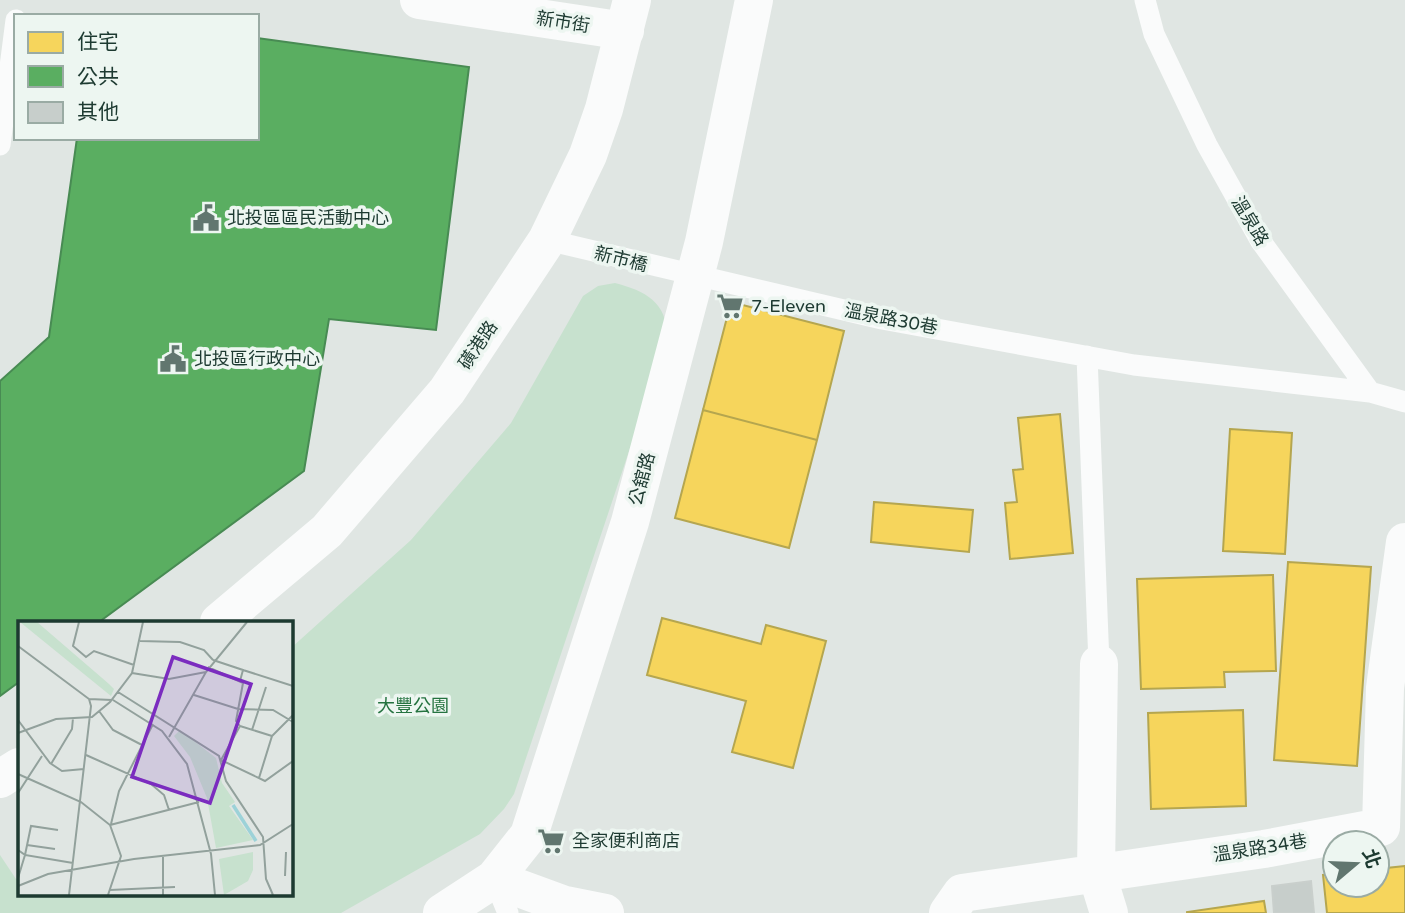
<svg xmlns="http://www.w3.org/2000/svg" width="1405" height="913" viewBox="0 0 1405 913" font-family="'Varela Round','Noto Sans TC',sans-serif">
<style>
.green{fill:#c7e1ce}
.homes{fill:#f6d55c;stroke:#b5a64f;stroke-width:2}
.public{fill:#5aae61;stroke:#488b53;stroke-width:2}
.building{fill:#c7cecb;stroke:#c9cfcc;stroke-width:2}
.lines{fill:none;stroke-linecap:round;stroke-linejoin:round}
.service{stroke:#fafbfb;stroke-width:21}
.minor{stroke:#fafbfb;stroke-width:38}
.tertiary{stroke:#fafbfb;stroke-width:38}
.labels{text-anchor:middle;stroke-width:7;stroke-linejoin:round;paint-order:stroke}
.street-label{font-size:18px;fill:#1d3a31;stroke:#edf6f1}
.poi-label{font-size:18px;fill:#1d3a31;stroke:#edf6f1;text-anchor:start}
.park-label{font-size:18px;fill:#257340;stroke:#edf6f1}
.inset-river{fill:none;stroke:#9cd2d8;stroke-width:3.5}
.inset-road{fill:none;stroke:#92a19c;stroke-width:2}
.view{fill:#7b2cbf;fill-opacity:0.15;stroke:#7b2cbf;stroke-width:3.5}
.inset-edge{fill:none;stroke:#1d3a31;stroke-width:3.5}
</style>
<rect width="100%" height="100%" fill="#e0e6e3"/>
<path class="green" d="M615,283C646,291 668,303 667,338L514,794L504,809L480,834L341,913H0V855L16,879L19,878V894H290L291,648L411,540L511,423L583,296L598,286Z"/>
<path class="homes" d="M731,302L844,331L817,440L703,410Z
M703,410L817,440L789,548L675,518Z
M1060,414L1073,553L1010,559L1005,503L1017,502L1013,470L1023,469L1018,418Z
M1230,429L1292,433L1285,554L1223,551Z
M874,502L973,510L969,552L871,542Z
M1288,562L1371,567L1357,766L1274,760Z
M1273,575L1276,671L1224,672L1225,687L1141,689L1137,579Z
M662,618L761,644L766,625L826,641L793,768L732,752L746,701L647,675Z
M1243,710L1246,806L1151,809L1148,713Z
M1405,866V913H1327L1323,875L1335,874V885H1377V869Z
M1264,901L1266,913H1187V912Z"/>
<path class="public" d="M257,38L469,67L436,330L329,319L304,471L99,622H19V682L0,696V381L49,337L77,138H257Z"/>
<path class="building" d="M1311,881L1314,913H1274L1272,886Z"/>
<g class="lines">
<path class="service" d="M1145,0L1154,34L1207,145L1260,240L1370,392
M0,145L16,20
M547,240L882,319L1134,365L1370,392L1405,402
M1087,356L1099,664
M494,879L508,913"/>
<path class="minor" d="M419,0L625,31
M219,622L327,531L447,391L547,240L588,155L604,109L632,0
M1099,664L1096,871L1109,913
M0,779L19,767
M494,879L565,905L605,913
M948,913L962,893L1264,849L1381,827L1385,688L1405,542"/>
<path class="tertiary" d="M442,913L494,879L529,835L630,522L704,242L754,0"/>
</g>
<defs>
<symbol id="civic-bare" viewBox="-9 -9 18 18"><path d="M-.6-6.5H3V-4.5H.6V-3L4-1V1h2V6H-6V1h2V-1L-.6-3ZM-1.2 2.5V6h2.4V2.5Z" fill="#61766f" stroke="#edf6f1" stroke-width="2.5" paint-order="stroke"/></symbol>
<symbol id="supermarket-bare" viewBox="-9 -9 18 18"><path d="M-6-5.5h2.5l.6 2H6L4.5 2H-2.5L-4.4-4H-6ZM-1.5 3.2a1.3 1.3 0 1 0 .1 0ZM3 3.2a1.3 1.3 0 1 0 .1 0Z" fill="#61766f" stroke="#edf6f1" stroke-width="2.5" paint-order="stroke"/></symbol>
</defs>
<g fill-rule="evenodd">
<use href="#civic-bare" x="187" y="199" width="38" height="38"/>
<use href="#supermarket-bare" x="711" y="287" width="38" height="38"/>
<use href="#civic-bare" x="154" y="340" width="38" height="38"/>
<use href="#supermarket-bare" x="532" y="822" width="38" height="38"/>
</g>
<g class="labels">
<g class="street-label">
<text transform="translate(563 22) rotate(9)" y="6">新市街</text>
<text transform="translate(1250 221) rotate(59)" y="6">溫泉路</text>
<text transform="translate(621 259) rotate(14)" y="6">新市橋</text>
<text transform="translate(891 319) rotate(11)" y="6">溫泉路30巷</text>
<text transform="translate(478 345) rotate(-56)" y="6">磺港路</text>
<text transform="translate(642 479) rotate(-75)" y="6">公舘路</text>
<text transform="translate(1260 848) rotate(-9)" y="6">溫泉路34巷</text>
</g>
<g class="poi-label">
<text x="227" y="224">北投區區民活動中心</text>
<text x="751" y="312">7-Eleven</text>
<text x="194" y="365">北投區行政中心</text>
<text x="572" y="847">全家便利商店</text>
</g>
<g class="park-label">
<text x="413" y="712">大豐公園</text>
</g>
</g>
<g transform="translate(18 621)">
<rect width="275" height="275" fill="#e0e6e3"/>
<path d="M2,1H19L91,63L96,68L93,75ZM162,109L198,137L204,162L217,181L211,185L235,219L198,227L189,177L172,136L156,115ZM235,231V249L230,260L206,274L201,238Z" fill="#c7e1ce"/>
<path class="inset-river" d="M215,184L238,220"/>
<path class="inset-road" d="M61,1L55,25L68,36L76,30L116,44M122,20L162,21L186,29L195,39M0,25L71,78L73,85L51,274M195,39L225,49L222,60M190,46L225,62L218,100L222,105M225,49L275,65M114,52L151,58L188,51M100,71L201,135L208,160L245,216L248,258L255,274M176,74L220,88L255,89L275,101M71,78L94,79M95,79L144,110L169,143L193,233L197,274M81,90L95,109L124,124M0,99L32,142L44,150L66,148M222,105L203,139L247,160L275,140M222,105L254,115M234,109L248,66M0,112L38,98L74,96L92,81L114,52L125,1M151,116L188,51L229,1M68,134L133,163L146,174L151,189M33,143L54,108L55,97M0,153L63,181L92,204L103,235L90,274M241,157L254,115L275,94M0,172L24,135M93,203L101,170L135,103M92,204L181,181M40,209L13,205L7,234L55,242M9,224L37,228M0,229L7,234L0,257M145,236V274M267,255L268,231M0,265L30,253L116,238L242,224L275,203M92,269L157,266"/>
<path class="view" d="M155,36L233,63L192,182L114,156Z"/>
<rect width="275" height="275" class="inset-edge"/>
</g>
<rect x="14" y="14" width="245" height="126" fill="#edf6f1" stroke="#9aaba4" stroke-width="2"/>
<rect x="28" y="32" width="35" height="21" fill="#f6d55c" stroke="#9aaba4" stroke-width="2"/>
<text x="77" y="49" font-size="21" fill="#1d3a31">住宅</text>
<rect x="28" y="66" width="35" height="21" fill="#5aae61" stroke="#9aaba4" stroke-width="2"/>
<text x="77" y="84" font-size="21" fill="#1d3a31">公共</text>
<rect x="28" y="102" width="35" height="21" fill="#c7cecb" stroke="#9aaba4" stroke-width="2"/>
<text x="77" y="119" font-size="21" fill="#1d3a31">其他</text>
<g transform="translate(1356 864) rotate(71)"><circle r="33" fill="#edf6f1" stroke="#9aaba4" stroke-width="2"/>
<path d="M0-5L12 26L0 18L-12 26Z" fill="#61766f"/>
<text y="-10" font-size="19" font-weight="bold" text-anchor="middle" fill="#1d3a31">北</text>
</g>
</svg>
